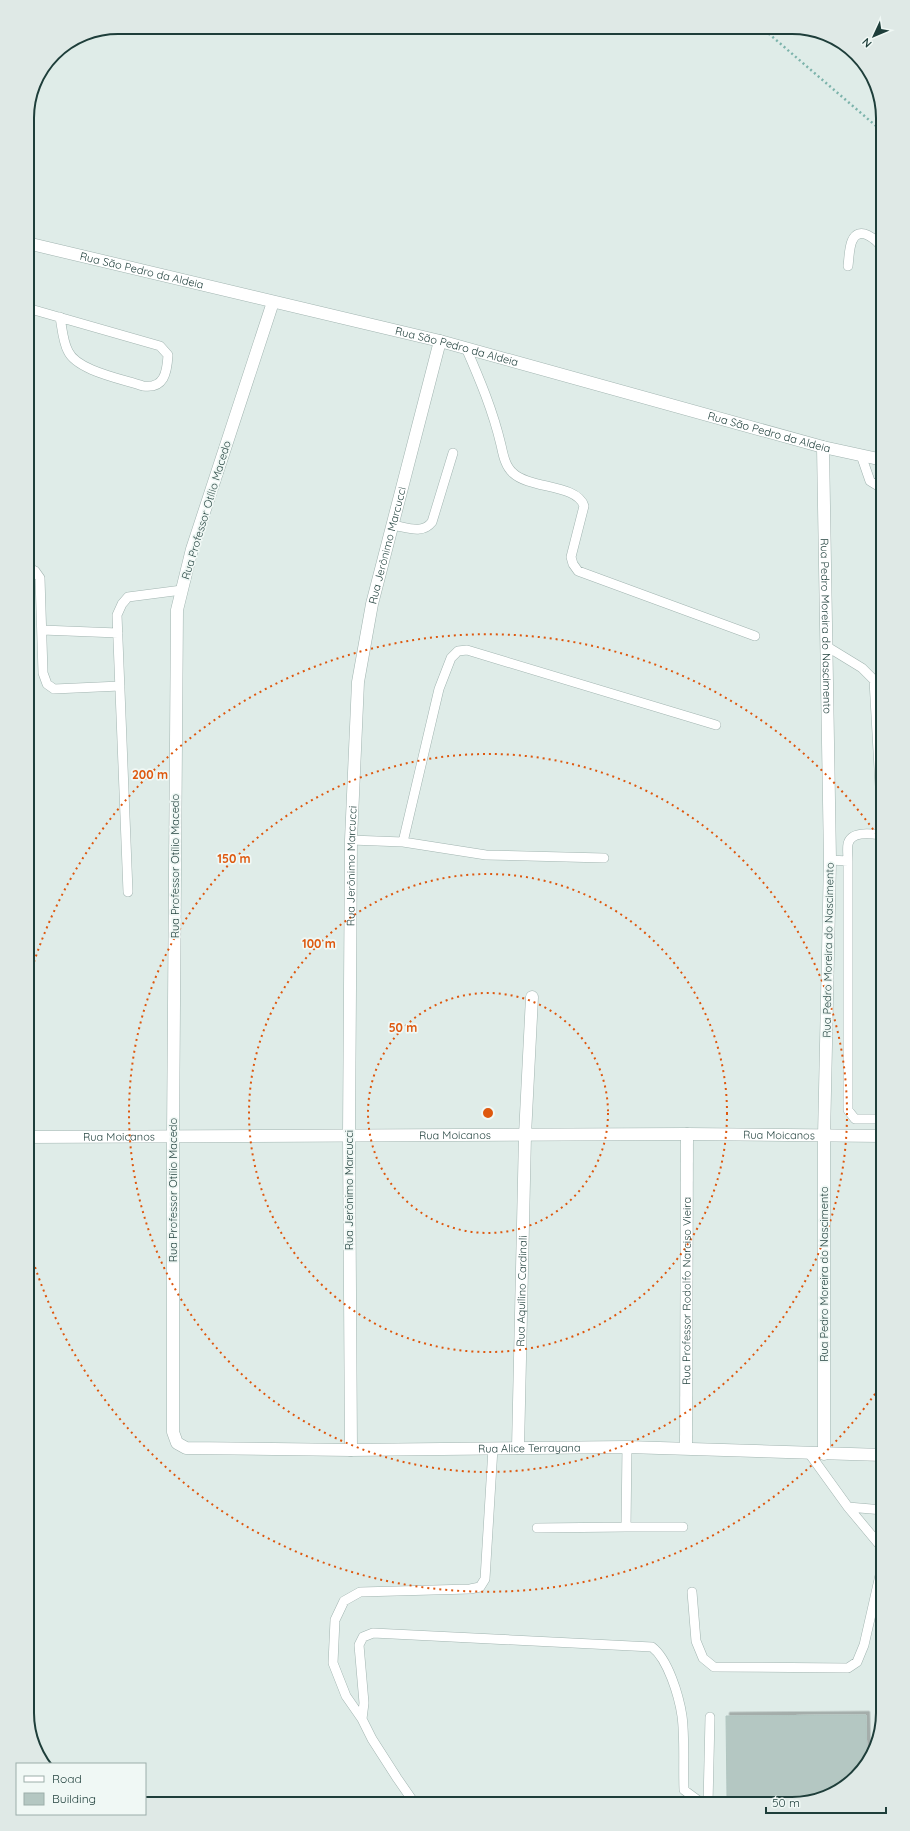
<svg xmlns="http://www.w3.org/2000/svg" width="910" height="1831" viewBox="0 0 910 1831" font-family="Quicksand,sans-serif">
<style>
.building{fill:#b4c7c2;stroke:#b1c6c1;filter:url(#shadow)}
.lines{fill:none;stroke-linecap:round;stroke-linejoin:round}
.service-casing{stroke:#a1b4b0;stroke-width:10}
.minor-casing{stroke:#a1b4b0;stroke-width:13}
.path{stroke:#7cb3ab;stroke-width:2.5;stroke-dasharray:2 3;stroke-linecap:butt}
.service{stroke:#fff;stroke-width:9}
.minor{stroke:#fff;stroke-width:12}
.ring{fill:none;stroke:#de580e;stroke-width:2;stroke-dasharray:2 4}
.labels{text-anchor:middle;stroke-width:3.5;stroke-linejoin:round;paint-order:stroke}
.street-label{font-size:11px;fill:#1e3e3a;stroke:#f0f8f5}
.rim{fill:none;stroke:#1e3e3a;stroke-width:2}
.centre{fill:#de580e;stroke:#f0f8f5;stroke-width:2}
.ring-label{font-size:12px;text-anchor:middle;font-weight:bold;fill:#de580e;stroke:#f0f8f5;stroke-width:3.5;stroke-linejoin:round;paint-order:stroke}
</style>
<defs>
<filter id="shadow"><feDropShadow dx="3.5" dy="-3.5" stdDeviation="0" flood-color="#0004"/></filter>
</defs>
<rect width="100%" height="100%" fill="#dfece8"/>
<path class="building" d="M866,1715L867,1764L827,1796L727,1797L726,1716Z"/>
<g class="lines">
<defs>
<path id="service" d="M848,266C849,259 849,248 852,241C859,224 877,240 883,249
M27,308L160,346L168,355C167,373 164,389 143,386C123,379 77,371 68,351C63,342 62,328 60,317
M466,348C480,380 493,411 501,445C503,454 505,466 513,473C530,489 577,484 584,506L571,557L573,564L578,571L755,636
M861,455L870,481L883,489
M392,525C406,527 422,535 432,522L453,453
M27,567L35,571L40,578L43,673L47,684L54,689L120,686
M42,630L118,633
M826,646L862,668L874,680L881,804
M351,840L403,842L486,855L604,858
M403,842L439,689L451,658L458,651L467,650L716,725
M830,860L848,861V1110L855,1119H883
M848,861C848,855 847,849 848,844C851,830 873,834 883,835
M128,892L117,615L122,604L128,597L182,590
M809,1453L848,1507L883,1549
M848,1507L883,1510
M626,1527H683
M537,1528L626,1527L627,1447
M692,1592L696,1641L703,1658L714,1667L848,1668L857,1662L864,1645L883,1562
M362,1719L364,1703L359,1645L363,1637L373,1633L652,1647C668,1659 679,1696 682,1716C685,1738 683,1767 684,1790L703,1804
M415,1804L397,1778L372,1739L362,1719L346,1696L333,1663L335,1620L344,1601L360,1592L470,1589L480,1587L485,1579L493,1448
M708,1804L710,1717"/>
<g id="minor">
<path id="s1" d="M27,243L440,341L823,447L883,460"/>
<path id="s2" d="M273,302L192,549L177,610L173,1137V1432L177,1443L186,1448L351,1450L627,1447L883,1455"/>
<path id="s3" d="M823,447L830,860L824,1137V1454"/>
<path id="s4" d="M27,1137L687,1134L883,1136"/>
<path id="s5" d="M518,1448L525,1135L532,997"/>
<path id="s6" d="M686,1448L687,1134"/>
<path id="s7" d="M351,1450L349,1135L351,840L358,682L372,604L440,341"/>
</g>
</defs>
<use href="#service" class="service-casing"/>
<use href="#minor" class="minor-casing"/>
<path class="path" d="M761,27L883,132"/>
<use href="#service" class="service"/>
<use href="#minor" class="minor"/>
</g>
<g class="ring">
<circle cx="488" cy="1113" r="120"/>
<circle cx="488" cy="1113" r="239"/>
<circle cx="488" cy="1113" r="359"/>
<path d="M882 1384A478 478 0 0 1 27 1241M27 985A478 478 0 0 1 882 842"/>
</g>
<g class="labels">
<g class="street-label">
<text dy="4" stroke="none"><textPath href="#s1" startOffset="118">Rua São Pedro da Aldeia</textPath></text>
<text dy="4" stroke="none"><textPath href="#s1" startOffset="442">Rua São Pedro da Aldeia</textPath></text>
<text dy="4" stroke="none"><textPath href="#s1" startOffset="766">Rua São Pedro da Aldeia</textPath></text>
<text transform="translate(206 510) rotate(-73)" y="4">Rua Professor Otílio Macedo</text>
<text dy="4" stroke="none"><textPath href="#s7" startOffset="908">Rua Jerônimo Marcucci</textPath></text>
<text dy="4" stroke="none"><textPath href="#s3" startOffset="179">Rua Pedro Moreira do Nascimento</textPath></text>
<text transform="translate(175 866) rotate(-90)" y="4">Rua Professor Otílio Macedo</text>
<text dy="4" stroke="none"><textPath href="#s7" startOffset="584">Rua Jerônimo Marcucci</textPath></text>
<text transform="translate(828 950) rotate(-89)" y="4">Rua Pedro Moreira do Nascimento</text>
<text dy="4" stroke="none"><textPath href="#s4" startOffset="428">Rua Moicanos</textPath></text>
<text dy="4" stroke="none"><textPath href="#s4" startOffset="752">Rua Moicanos</textPath></text>
<text dy="4" stroke="none"><textPath href="#s4" startOffset="92">Rua Moicanos</textPath></text>
<text transform="translate(173 1190) rotate(-90)" y="4">Rua Professor Otílio Macedo</text>
<text transform="translate(349 1190) rotate(-90)" y="4">Rua Jerônimo Marcucci</text>
<text transform="translate(824 1274) rotate(-90)" y="4">Rua Pedro Moreira do Nascimento</text>
<text dy="4" stroke="none"><textPath href="#s6" startOffset="157">Rua Professor Rodolfo Narciso Vieira</textPath></text>
<text dy="4" stroke="none"><textPath href="#s5" startOffset="157">Rua Aquilino Cardinali</textPath></text>
<text dy="4" stroke="none"><textPath href="#s2" startOffset="1510">Rua Alice Terrayana</textPath></text>
</g>
</g>
<path d="M0 0H910V1831H0ZM118 34H792A84 84 0 0 1 876 118V1713A84 84 0 0 1 792 1797H118A84 84 0 0 1 34 1713V118A84 84 0 0 1 118 34Z" fill="#dfe9e6" fill-rule="evenodd"/>
<path class="rim" d="M118 34H792A84 84 0 0 1 876 118V1713A84 84 0 0 1 792 1797H118A84 84 0 0 1 34 1713V118A84 84 0 0 1 118 34Z"/>
<circle cx="488" cy="1113" r="6" class="centre"/>
<g class="ring-label">
<text x="150" y="779">200 m</text>
<text x="234" y="863">150 m</text>
<text x="319" y="948">100 m</text>
<text x="403" y="1032">50 m</text>
</g>
<rect x="16" y="1763" width="130" height="52" fill="#f0f8f5" stroke="#9caeaa"/>
<rect x="24" y="1776" width="20" height="6" fill="#ffffff" stroke="#9caeaa"/>
<text x="52" y="1783" font-size="12" fill="#1e3e3a">Road</text>
<rect x="24" y="1793" width="20" height="12" fill="#b4c7c2" stroke="#9caeaa"/>
<text x="52" y="1803" font-size="12" fill="#1e3e3a">Building</text>
<g transform="translate(874 36) rotate(226)" stroke="#f0f8f5" stroke-width="3" paint-order="stroke">
<path d="M0-3L7 15L0 10L-7 15Z" fill="#1e3e3a"/>
<text y="-6" font-size="11" font-weight="bold" text-anchor="middle" fill="#1e3e3a">N</text>
</g>
<path d="M766 1807v6h120v-6" fill="none" stroke="#1e3e3a" stroke-width="2"/>
<text x="772" y="1807" font-size="12" fill="#1e3e3a" stroke="#f0f8f5" stroke-width="3" paint-order="stroke">50 m</text>
</svg>
